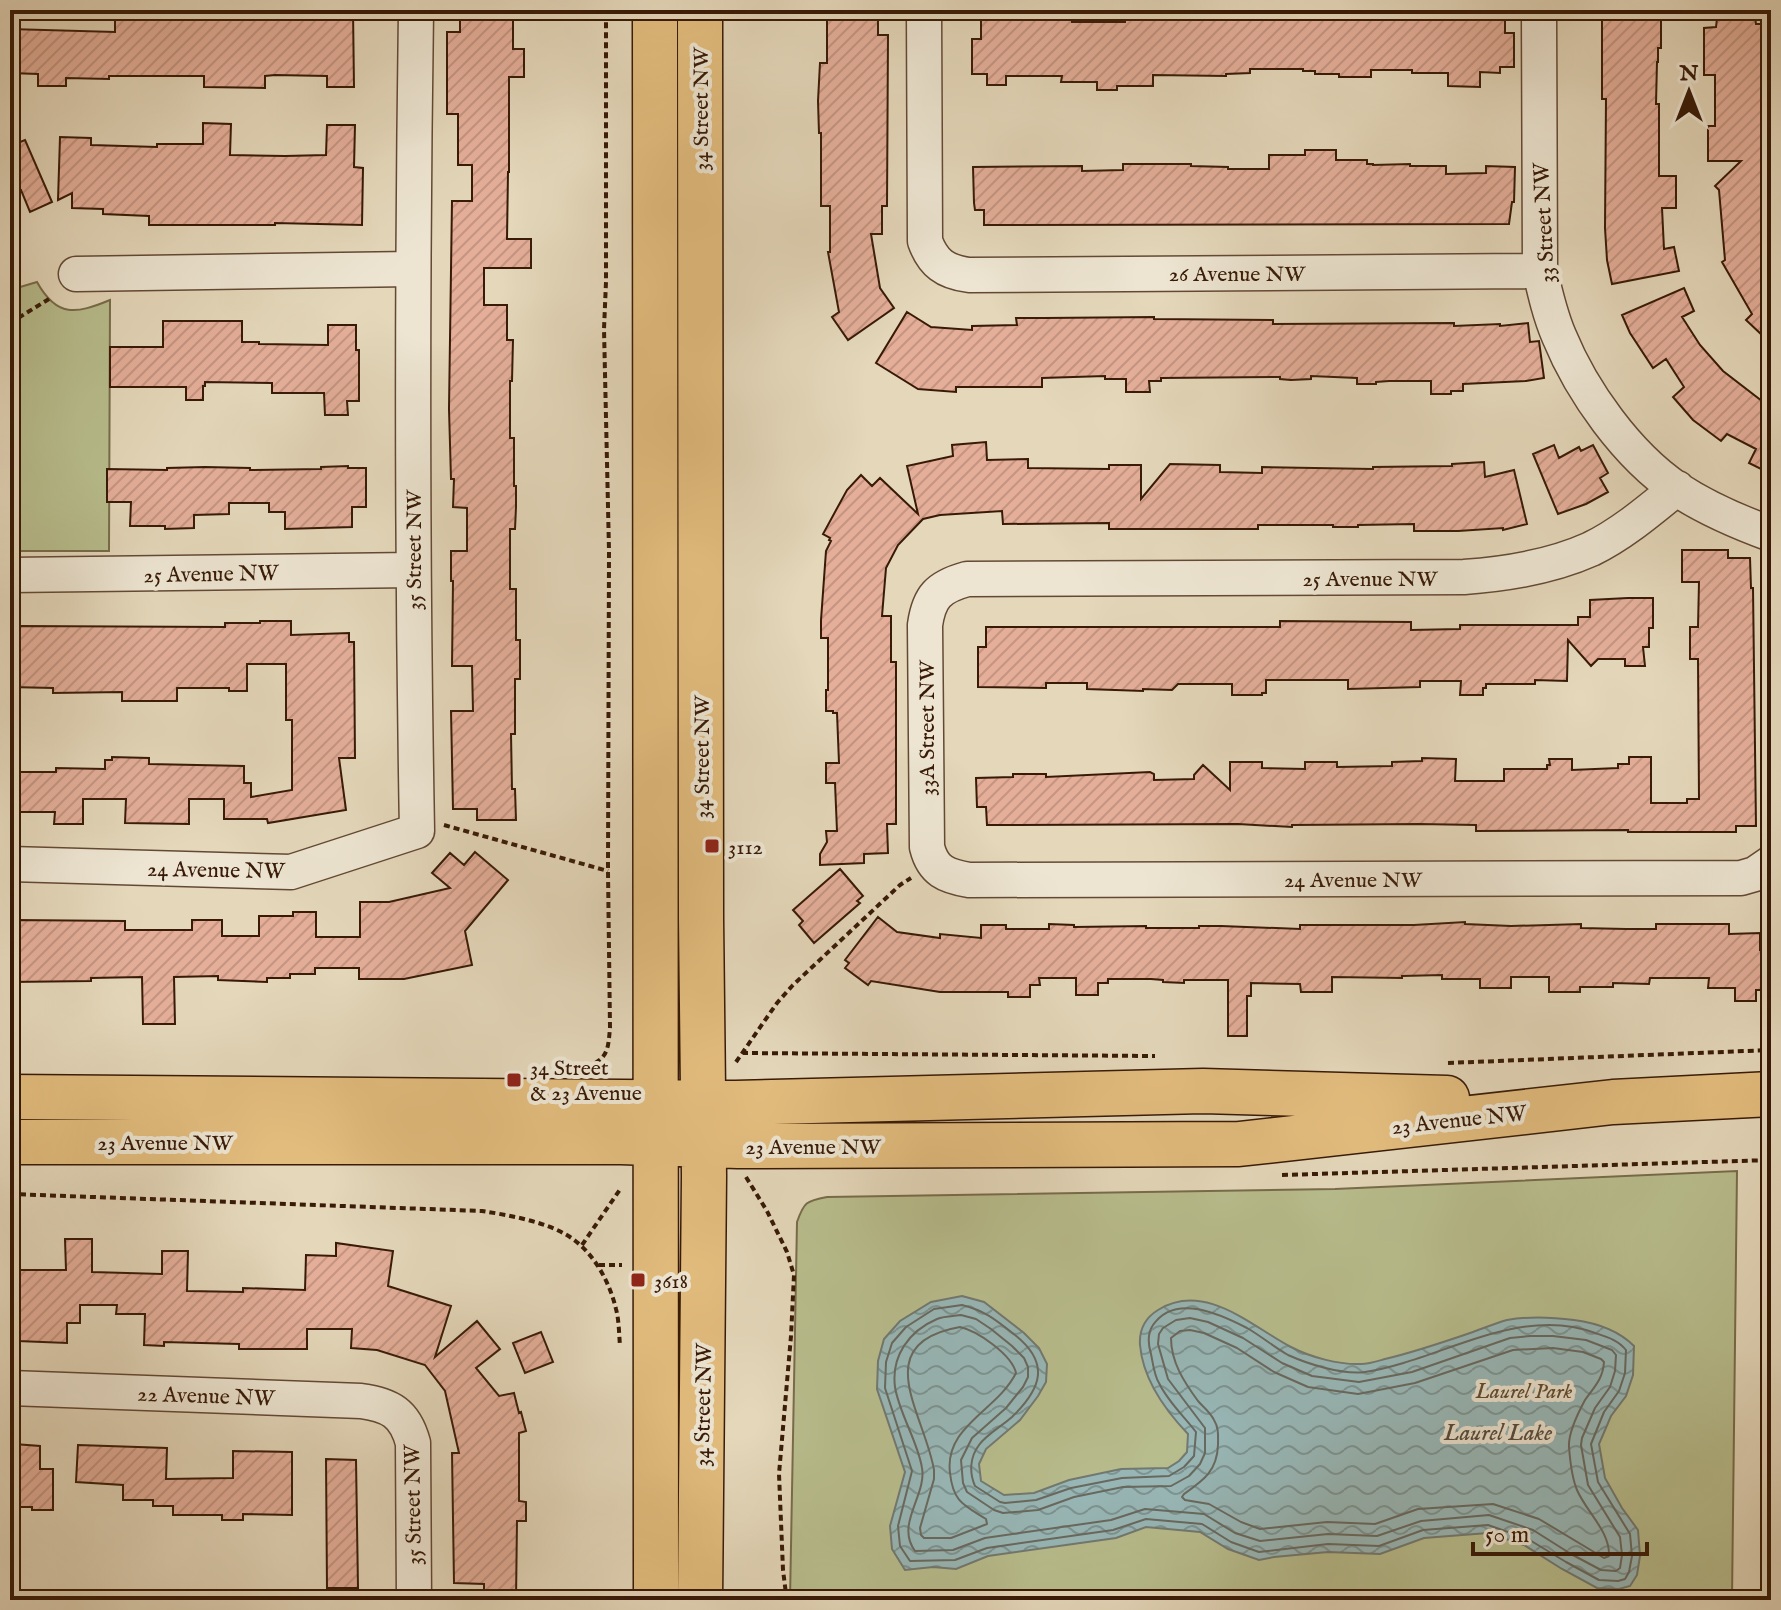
<svg xmlns="http://www.w3.org/2000/svg" width="1781" height="1610" viewBox="0 0 1781 1610" font-family="'IM FELL English',serif">
<style>
.park{fill:#b8bd8d;stroke:#786c4a;stroke-width:2}
.water{fill:url(#water-waves);stroke:#727971;stroke-width:2}
.lines{fill:none;stroke-linecap:round;stroke-linejoin:round}
.shore{stroke:#686960;stroke-width:2}
.building{fill:url(#building-hatch);stroke:#381a07;stroke-width:2}
.minor-casing{stroke:#634934;stroke-width:37}
.major-casing{stroke:#381a07;stroke-width:47}
.path{stroke:#381a07;stroke-width:4;stroke-dasharray:6 4;stroke-linecap:butt}
.minor{stroke:#ede5d2;stroke-width:34}
.major{stroke:#e2bc7d;stroke-width:44}
.poi-dot{fill:#8f2418;stroke:#ede5d2;stroke-width:3}
.labels{text-anchor:middle;stroke-width:8;stroke-linejoin:round;paint-order:stroke}
.street-label{font-size:22px;fill:#381a07;stroke:#ede5d2}
.poi-label{font-size:22px;fill:#381a07;stroke:#ede5d2;text-anchor:start}
.park-label{font-size:22px;font-style:italic;fill:#5e4b2f;stroke:#ede5d2}
.water-label{font-size:24px;font-style:italic;fill:#55493c;stroke:#ede5d2}
</style>
<defs>
<pattern id="water-waves" width="16" height="10" patternUnits="userSpaceOnUse" patternTransform="scale(2)"><rect width="16" height="10" fill="#98b8b8"/><path d="M0 5q4-4 8 0t8 0" fill="none" stroke="#7d9594"/></pattern>
<pattern id="building-hatch" width="6" height="6" patternUnits="userSpaceOnUse" patternTransform="scale(2)"><rect width="6" height="6" fill="#e4ae99"/><path d="M-1 1l2-2M0 6l6-6M5 7l2-2" fill="none" stroke="#c49582"/></pattern>
</defs>
<rect width="100%" height="100%" fill="#e4d7ba"/>
<filter id="stains"><feTurbulence type="fractalNoise" baseFrequency=".0025" numOctaves="4"/><feColorMatrix values="0 0 0 0 .2 0 0 0 0 .09 0 0 0 0 .02 0 0 0 .5 -.17"/></filter>
<radialGradient id="worn" r=".72"><stop offset=".6" stop-color="#630" stop-opacity="0"/><stop offset="1" stop-color="#630" stop-opacity=".3"/></radialGradient>
<path class="park" d="M37,282C57,318 76,314 110,300L109,551H10V290Z
M1737,1171L1732,1600H790L797,1222C804,1202 806,1201 827,1197L1335,1189Z"/>
<path class="water" d="M962,1296L984,1302L1024,1333L1039,1348L1047,1364L1046,1382L1038,1396L1020,1420L986,1449L979,1464L981,1481L1004,1495L1034,1493L1069,1480L1121,1469L1168,1468L1179,1461L1187,1452L1188,1434C1165,1410 1143,1380 1140,1345C1139,1330 1145,1318 1158,1310C1205,1281 1251,1326 1291,1347C1310,1357 1339,1365 1361,1364C1369,1364 1378,1361 1385,1359C1415,1352 1444,1342 1473,1332C1484,1328 1496,1323 1507,1320C1529,1316 1552,1317 1574,1320C1597,1323 1618,1330 1634,1346L1633,1375L1626,1396L1611,1416L1599,1444L1605,1478L1622,1508L1638,1530L1640,1556L1637,1575L1630,1586L1619,1589L1597,1588L1562,1569L1524,1545L1488,1533L1424,1538L1380,1554L1328,1552L1274,1557L1259,1560L1228,1549L1200,1532L1146,1527L1116,1538L988,1556L956,1569L933,1567L905,1570L892,1549L890,1526L905,1472L877,1389L878,1361L884,1339L900,1321L931,1302Z"/>
<g class="lines">
<path class="shore" d="M962,1305C986,1311 996,1320 1015,1335C1050,1363 1042,1388 1012,1417C1002,1426 987,1434 979,1445C970,1457 969,1472 975,1486L1000,1502L1005,1503L1036,1500L1071,1488L1122,1478L1169,1476L1184,1467L1194,1456L1196,1432C1184,1416 1168,1402 1159,1383C1154,1375 1153,1363 1151,1354C1148,1344 1147,1334 1153,1325C1175,1293 1220,1314 1247,1328C1261,1336 1274,1347 1288,1355C1308,1364 1342,1375 1365,1372C1439,1361 1519,1304 1595,1333C1607,1337 1618,1340 1626,1350L1625,1373L1619,1391L1604,1412L1591,1444L1598,1482L1630,1534L1632,1556L1629,1572L1625,1579L1618,1581L1599,1580L1566,1562L1528,1539L1488,1525L1423,1530L1379,1546L1328,1544L1259,1552L1231,1542L1202,1524L1146,1519L1113,1530L987,1548L955,1560L910,1561L900,1546L898,1526L912,1471L885,1388L886,1362L892,1343L906,1327L934,1309Z
M961,1315L976,1319L991,1329L1012,1346L1024,1358L1028,1367V1377L1023,1387L1006,1408L972,1438L961,1460L963,1483L967,1492L994,1510L1003,1513L1038,1510L1074,1497L1123,1487L1171,1486L1189,1476L1200,1464L1205,1453V1428L1168,1379L1158,1344L1159,1334L1163,1328L1176,1320L1190,1318L1208,1322L1243,1338L1282,1363L1312,1376L1359,1382L1412,1372L1510,1338L1530,1336H1553L1586,1340L1612,1350L1616,1355L1615,1371L1610,1387L1595,1408L1582,1438L1581,1445L1588,1485L1620,1537L1622,1555L1620,1568L1616,1571L1601,1570L1571,1554L1533,1530L1489,1515L1421,1521L1377,1536L1328,1534L1260,1541L1235,1533L1204,1514L1145,1509L1111,1520L985,1538L953,1550L915,1551C895,1524 927,1495 922,1468C918,1442 899,1413 895,1387C891,1356 909,1331 937,1319C944,1316 954,1316 961,1315Z
M960,1327C978,1331 1012,1355 1016,1373C997,1411 944,1426 950,1473C953,1502 964,1505 986,1519L987,1524L951,1538H924L921,1535L920,1528L934,1479V1470C925,1415 867,1343 960,1327Z
M1190,1330L1204,1333L1237,1348L1274,1372L1308,1387L1358,1394L1415,1383L1513,1350L1553,1348L1583,1352L1601,1359L1604,1362C1603,1379 1594,1387 1585,1400C1578,1413 1568,1433 1569,1447C1570,1460 1572,1478 1577,1490C1587,1513 1610,1531 1609,1556L1604,1558L1539,1519L1493,1504L1418,1509L1375,1524L1327,1522L1260,1529L1241,1522L1209,1504L1185,1500L1182,1497L1184,1494C1204,1480 1217,1471 1218,1445C1218,1436 1219,1428 1214,1420C1210,1412 1203,1407 1198,1401C1184,1382 1171,1362 1171,1338L1180,1331Z"/>
</g>
<path class="building" d="M115,10H353L354,87H327V76L275,75L265,76V88L204,87V76H109V79L66,78V86H38V74L10,73V29L115,32Z
M460,10H513V49H524V77H509V172H508L507,239H531V268H484V305H507V340H513L512,381H510V438H514V486H516V507L515,529H510V589H516V640H520V679H515V734H511L512,789H515L516,820H477V809H453L451,711H473L472,666H452L453,581H451V551H467V508L453,507L454,479H451L449,409L452,201H472V165H458V114H447V32H460Z
M827,10H878V35H888L887,206H882V234H871L880,288L894,308L848,340L832,317L839,312L828,252H830V206H821V133H819L818,101L820,63H827Z
M1602,10H1661V48H1658V62H1657L1656,104H1659V176H1676V208H1662L1664,249L1674,247L1679,271L1612,284L1607,260L1605,228L1606,99H1602Z
M1718,10H1754L1756,24H1771V326L1762,335L1746,320L1752,314L1722,262L1725,260L1719,190L1715,186L1741,161H1708V126H1715V75H1704V28L1716,27Z
M981,17H1072V22H1125V17L1195,19V18L1505,17V33H1514V67H1500V73L1480,72V87L1448,86V73H1412V70H1371V77H1339V74H1315V71H1303V69H1250V73L1226,74V76L1153,75V86H1117V90H1097V82H1061L1062,76H1006V85H987V74H972V39H981Z
M203,123L231,124L230,155L285,156L326,155L327,125H355L354,167L363,168L362,225L275,223V225H149V216L103,214V209L72,208V193L58,200L60,137L91,138V145L157,147V144H203Z
M25,140L52,202L30,212L21,190L10,195V146Z
M1305,150H1336V160H1367V164H1373V165L1410,164V166H1446V174L1486,173V166L1515,167L1514,202H1512L1509,224L984,225V210H975L974,203L973,167L1082,166V171L1123,170V164H1191V166L1228,167V169H1269V155H1305Z
M1684,288L1694,311L1682,317L1700,345L1723,371L1771,408V474L1749,463L1756,449L1727,434L1721,441L1693,420L1673,397L1684,387L1666,359L1653,368L1630,333L1622,315Z
M907,312L931,327L972,330V326L1017,325L1016,318H1044L1154,317V319L1273,320V324L1454,323V326L1500,324V326L1528,323L1530,342L1539,341L1544,378L1526,381L1463,384V391H1451V394H1431V381H1389L1376,382V384H1357V378L1311,376V379L1291,380L1280,379V377L1161,378V381H1149L1150,392H1126V379H1105V376L1042,378V387H956V392L918,389L876,363Z
M163,321H242V342H259V344L328,345V325H356V350H359V401H347L348,415H325L324,393H272V383L205,382V386H203V400H186V387H110V347H163Z
M986,442L987,460L1028,459V468L1109,469V465H1141V499L1170,464L1220,465V472L1262,473V467L1373,469V467L1452,466V464L1484,462L1485,477L1514,470L1527,524L1503,530V528L1458,531H1414V524L1358,525V527H1333V525H1258V529H1109V523L1003,524L1002,511L940,515L923,519L898,545L886,568L882,616H891V662H896V824H887L888,853L864,854V863L820,865V854L827,842L826,831H837L835,783H826V763H839L837,713H833V711H826V690H828V638H821V620L826,551L831,541L829,540L830,538L823,534L847,490L861,475L872,486L880,478L918,514L907,466L953,456L952,445Z
M1554,445L1559,458L1579,447L1581,451L1593,445L1608,473L1600,478L1608,492L1586,504L1558,514L1533,454Z
M348,466V468H366V507H352V527L285,529V512H269V503H229V514L194,515V528L165,529V526H130L131,502H107V469L167,470V468L205,467L250,468V470L321,469V467Z
M1682,550H1728V558H1750L1751,588H1753L1756,826H1736V832H1628V830L1476,831V825L1419,824L1292,825V827L1238,824L987,825L986,807H977L976,778L1013,777V774H1046V777L1150,772L1154,774V780L1194,779V775L1203,765L1230,790V762H1262V768L1305,769V762H1337V767L1392,766V762L1422,761V758L1456,759L1455,781H1504V769H1547V765H1550L1549,759H1572V770L1618,768V764H1629V757H1651V803H1687V799H1699L1698,659H1690V627H1698L1699,582H1682Z
M1628,598H1653V628H1649V647H1643L1645,666H1625V659H1598L1591,666L1568,640L1567,681L1535,680V684H1486V688H1483V695H1460L1461,681H1420V687L1348,689V680H1266V693H1262V695H1232V684H1178L1172,690L1143,689V691L1087,689V683H1046V688L978,687V647H986V627H1280V621L1411,622V630L1460,629V625H1578V617H1590V600Z
M260,621H291V635L349,633V642H354L355,758H339L346,810L268,823L267,819H224V799H189V824L125,823L126,799H83V824H54L55,812H17V772H56V768L105,769V760H112V757L149,758V764L244,766V783H251V797L292,790V720H286V664H247V691H229V688H177V701H122V692L53,693V688L10,687V640H18L19,626L225,627V623H260Z
M475,852L508,880L465,931L472,965L404,979H359V968H315V974H290V978H267V982L218,980V976L174,977L175,1024H143L142,977L91,978V981L10,982V941H15V920L125,921V930H192V920H222V936H259V916H293V912H316V937H360V902H389L450,888L432,873L450,853L464,865Z
M840,869L863,896L857,901L860,903L814,943L799,925L803,921L793,910Z
M878,917L897,932L940,938V934L981,938V925H1006V929H1049V924L1074,925V927L1146,926V928H1199V926H1221L1300,929V925H1414L1465,922V924L1511,926L1581,924V928L1626,929H1656V924H1729V934L1760,933V950H1766V990H1756V1001H1735V988H1708L1709,978H1650L1649,984L1613,983V987H1580V992H1549V977H1511V988H1480V979H1442V975L1402,976V978L1332,977V992H1301L1300,984L1251,983V996H1247V1036H1228V980H1184V983L1163,982V980L1151,979H1108V983H1098V995H1076V978H1039L1040,985H1030V997H1008V992H940L871,981L868,985L845,968L849,963L845,960Z
M65,1239H92V1272L162,1274V1251H188L187,1291L243,1292V1288L305,1290L306,1255L336,1256V1243L393,1251L388,1286L451,1306L435,1357L477,1321L500,1349L476,1368L499,1396L514,1393L519,1413L521,1412L526,1431L519,1433V1501L526,1502V1521H517L516,1600H484V1584L454,1583L452,1453H459L445,1391L425,1365L377,1350L351,1348L352,1329H307V1349H239V1344L164,1342V1346L144,1345L145,1314H116L117,1305H80V1323H67V1343L18,1341L19,1311H10V1279H19V1270H66Z
M541,1332L553,1362L525,1373L513,1343Z
M14,1444L40,1446V1469H53V1510H32V1507H18V1469H14Z
M78,1445L167,1448L166,1479L233,1478V1451L292,1452V1515L243,1514V1520H222V1515H173V1506H153V1500H123V1485L76,1482Z
M326,1459L356,1460L358,1588H327Z"/>
<g class="lines">
<defs>
<path id="minor" d="M924,10L925,241C933,263 945,272 969,275L1540,271
M1539,10L1540,271C1545,293 1550,315 1559,336C1582,392 1627,455 1677,489C1707,509 1738,522 1771,534
M76,274L412,269
M1677,488C1650,510 1622,534 1591,549C1551,567 1507,574 1464,577L967,579C938,587 929,597 925,625L927,847C933,871 946,876 969,880L1741,878L1755,874L1771,863
M10,575L413,570
M10,864L291,872L417,831C412,557 412,284 416,10
M10,1388L361,1401C390,1405 405,1413 413,1443L414,1600"/>
<path id="major" d="M655,10L656,1600
M10,1097L736,1103L1203,1091L1447,1098
M10,1142H621L738,1146L1239,1144L1613,1102L1771,1094
M700,1600L704,1176L701,918L700,10"/>
</defs>
<use href="#minor" class="minor-casing"/>
<use href="#major" class="major-casing"/>
<path class="path" d="M10,323L49,299
M444,825L608,871
M742,1053L1155,1056
M736,1062L777,1003L793,985L900,885L911,878
M1448,1063L1771,1050
M586,1067C608,1059 608,1050 610,1028L608,871L609,551L604,329L606,282V10
M1282,1175L1771,1160
M746,1177L767,1211L787,1252L794,1275L791,1336L779,1474L783,1570L786,1594L789,1600
M10,1194L482,1211C508,1215 542,1221 565,1234C592,1249 609,1280 616,1309C619,1320 619,1334 620,1346
M582,1245L621,1188
M599,1265H622"/>
<use href="#minor" class="minor"/>
<use href="#major" class="major"/>
</g>
<g class="poi-dot">
<rect x="704" y="838" width="16" height="16" rx="4"/>
<rect x="506" y="1072" width="16" height="16" rx="4"/>
<rect x="630" y="1272" width="16" height="16" rx="4"/>
</g>
<g class="labels">
<g class="street-label">
<text transform="translate(700 109) rotate(-90)" y="8">34 Street NW</text>
<text transform="translate(1543 223) rotate(-93)" y="8">33 Street NW</text>
<text x="1237" y="281">26 Avenue NW</text>
<text transform="translate(413 550) rotate(-90)" y="8">35 Street NW</text>
<text transform="translate(211 573) rotate(-1)" y="8">25 Avenue NW</text>
<text x="1370" y="586">25 Avenue NW</text>
<text transform="translate(926 728) rotate(-90)" y="8">33A Street NW</text>
<text transform="translate(701 757) rotate(-90)" y="8">34 Street NW</text>
<text transform="translate(216 869) rotate(1)" y="8">24 Avenue NW</text>
<text x="1353" y="887">24 Avenue NW</text>
<text transform="translate(1459 1119) rotate(-6)" y="8">23 Avenue NW</text>
<text x="165" y="1150">23 Avenue NW</text>
<text x="813" y="1154">23 Avenue NW</text>
<text transform="translate(206 1395) rotate(2)" y="8">22 Avenue NW</text>
<text transform="translate(702 1405) rotate(-89)" y="8">34 Street NW</text>
<text transform="translate(412 1505) rotate(-91)" y="8">35 Street NW</text>
</g>
<g class="poi-label">
<text x="728" y="854">3112</text>
<text x="530" y="1075">34 Street<tspan x="530" dy="25">&amp; 23 Avenue</tspan></text>
<text x="654" y="1288">3618</text>
</g>
<g class="park-label">
<text x="1524" y="1398">Laurel Park</text>
</g>
<g class="water-label">
<text x="1498" y="1440">Laurel Lake</text>
</g>
</g>
<rect width="1781" height="1610" fill="none" stroke="#e4d7ba" stroke-width="40"/>
<rect x="12" y="12" width="1757" height="1586" fill="none" stroke="#381a07" stroke-width="4"/>
<rect x="20" y="20" width="1741" height="1570" fill="none" stroke="#381a07" stroke-width="2"/>
<g transform="translate(1689 92)" stroke="#ede5d2" stroke-width="6" paint-order="stroke">
<path d="M0-6L14 30L0 20L-14 30Z" fill="#381a07"/>
<text y="-12" font-size="22" font-weight="bold" text-anchor="middle" fill="#381a07">N</text>
</g>
<path d="M1473 1542v12h174v-12" fill="none" stroke="#381a07" stroke-width="4"/>
<text x="1485" y="1542" font-size="24" fill="#381a07" stroke="#ede5d2" stroke-width="6" paint-order="stroke">50 m</text>
<rect width="100%" height="100%" filter="url(#stains)"/>
<rect width="100%" height="100%" fill="url(#worn)"/>
</svg>
